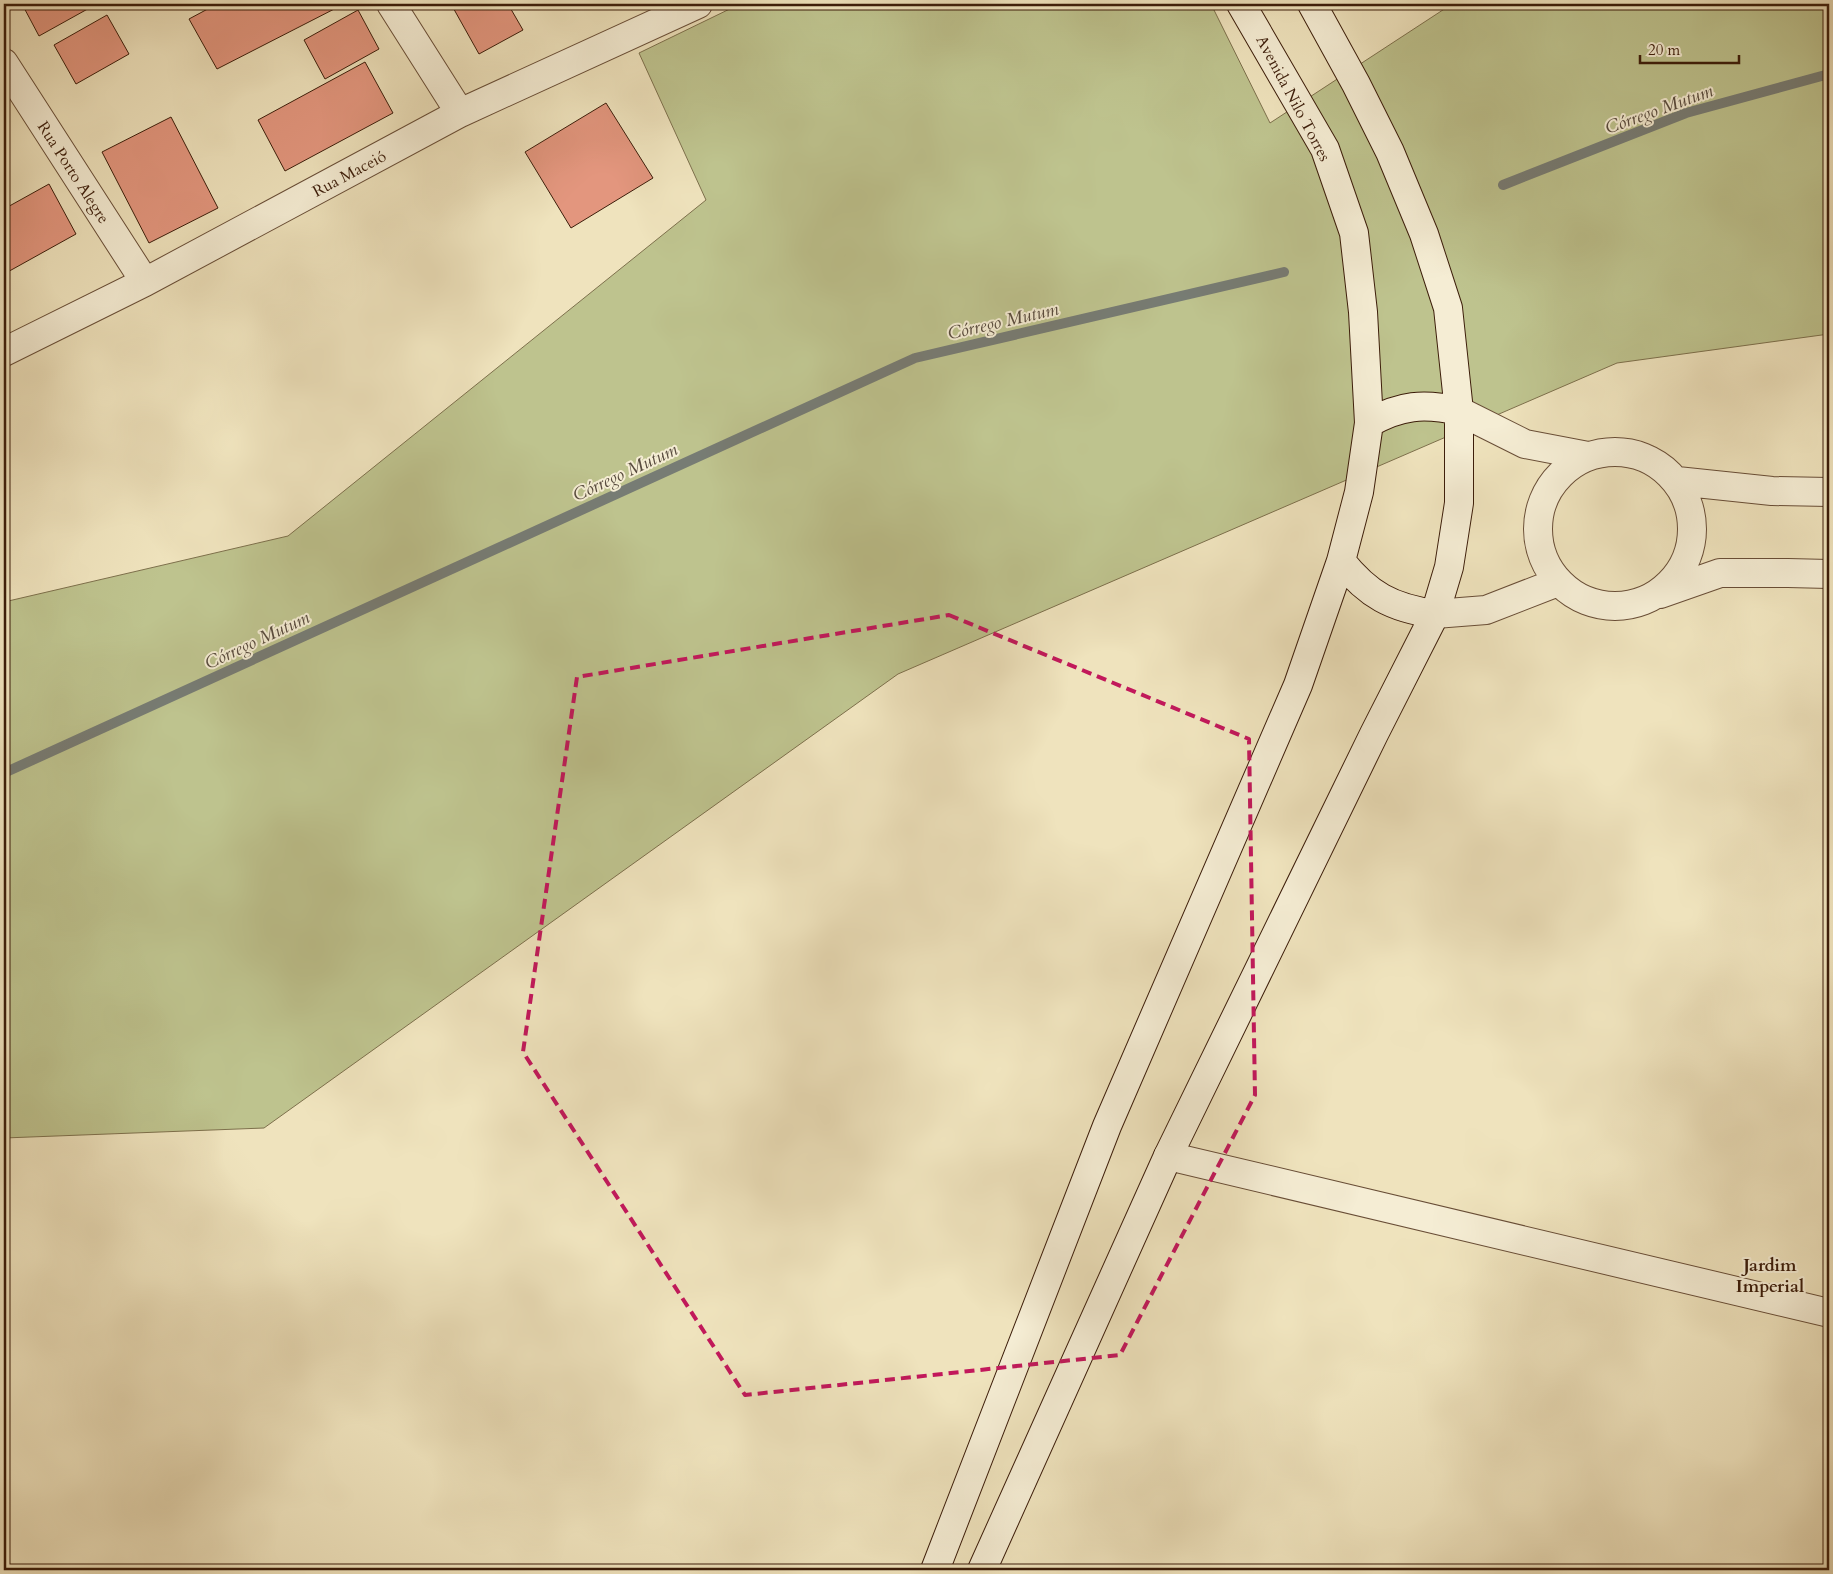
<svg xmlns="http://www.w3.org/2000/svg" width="1833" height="1574" viewBox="0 0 1833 1574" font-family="Cardo,serif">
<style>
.green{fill:#bec38e;stroke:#7d704c}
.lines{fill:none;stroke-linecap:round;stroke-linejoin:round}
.stream{stroke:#777c74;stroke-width:10}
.building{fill:#e3967e;stroke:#3c1d0a}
.minor-casing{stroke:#694e37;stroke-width:30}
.secondary-casing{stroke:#3c1d0a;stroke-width:30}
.minor{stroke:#f5edd4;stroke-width:28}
.secondary{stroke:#f5edd4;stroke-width:28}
.marked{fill:none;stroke:#c2185b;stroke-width:4;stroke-dasharray:10 6;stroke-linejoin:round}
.labels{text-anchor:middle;stroke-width:4;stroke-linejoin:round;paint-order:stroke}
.street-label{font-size:16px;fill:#3c1d0a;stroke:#f5edd4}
.water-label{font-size:18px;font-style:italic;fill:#594c3f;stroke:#f5edd4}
.neighbourhood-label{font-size:18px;font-weight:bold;fill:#3c1d0a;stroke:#f5edd4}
</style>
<rect width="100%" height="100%" fill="#efe3bd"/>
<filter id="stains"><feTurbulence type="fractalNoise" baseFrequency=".004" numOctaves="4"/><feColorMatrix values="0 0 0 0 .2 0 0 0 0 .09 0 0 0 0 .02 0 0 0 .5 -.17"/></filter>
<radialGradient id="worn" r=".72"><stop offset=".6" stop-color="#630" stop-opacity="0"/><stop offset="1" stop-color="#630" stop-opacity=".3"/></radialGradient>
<path class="green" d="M740,4H1211L1270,123L1452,4H1829V334L1617,363L898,674L264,1128L4,1138V602L288,536L706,200L639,53Z"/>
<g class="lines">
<path class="stream" d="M1503,185L1686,113L1829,74
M4,773L915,358L1284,272"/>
</g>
<path class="building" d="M22,4H92L93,6L39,36Z
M217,4H344L217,69L189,19Z
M451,4H508L523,30L479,54Z
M358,10L379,49L325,79L304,40Z
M107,15L129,54L76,84L54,45Z
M365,62L393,113L285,171L258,120Z
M606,103L653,178L571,228L525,152Z
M171,117L218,208L149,243L102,152Z
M49,184L76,234L4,274V209Z"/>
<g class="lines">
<defs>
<path id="minor" d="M391,4L460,113
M4,63L145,282
M4,352L145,282L460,113L698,4
M1459,411L1525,444L1588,456
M1538 529a77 77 0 1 1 154 0a77 77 0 1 1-154 0Z
M1677,481L1772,491L1829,492
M1660,594L1720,573H1788L1829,574
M1435,614L1486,610L1558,582
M1168,1156L1829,1313"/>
<path id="secondary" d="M1369,423C1400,405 1424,403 1459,411
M1341,561C1368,595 1392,608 1435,614
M935,1570L1107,1126L1298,685L1341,561L1359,492L1369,423L1363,312L1354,233L1325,149L1241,4
M982,1570L1168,1156L1374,734L1435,614L1449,567L1459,503V411L1448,308L1424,234L1390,152L1356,84L1312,4"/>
</defs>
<use href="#minor" class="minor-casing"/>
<use href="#secondary" class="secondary-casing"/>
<use href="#minor" class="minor"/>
<use href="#secondary" class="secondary"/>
</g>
<path class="marked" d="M949,615L1249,739L1255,1095L1120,1355L745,1395L523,1052L577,677Z"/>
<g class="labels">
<g class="street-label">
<text transform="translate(1294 98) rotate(62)" y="6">Avenida Nilo Torres</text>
<text transform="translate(74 172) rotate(57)" y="6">Rua Porto Alegre</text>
<text transform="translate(349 173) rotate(-28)" y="6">Rua Maceió</text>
</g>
<g class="water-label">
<text transform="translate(1659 109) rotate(-20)" y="6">Córrego Mutum</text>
<text transform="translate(1003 321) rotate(-13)" y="6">Córrego Mutum</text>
<text transform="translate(625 472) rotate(-25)" y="6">Córrego Mutum</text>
<text transform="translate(257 640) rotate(-25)" y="6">Córrego Mutum</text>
</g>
<g class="neighbourhood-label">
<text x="1770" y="1271">Jardim<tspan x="1770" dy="21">Imperial</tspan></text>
</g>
</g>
<rect width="1833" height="1574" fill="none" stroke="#efe3bd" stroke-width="20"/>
<rect x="5" y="5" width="1823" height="1564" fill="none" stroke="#3c1d0a" stroke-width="2.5"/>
<rect x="10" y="10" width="1813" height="1554" fill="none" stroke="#3c1d0a"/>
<path d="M1640 55v8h99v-8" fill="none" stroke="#3c1d0a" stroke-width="2.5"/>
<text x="1648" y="55" font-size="15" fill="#3c1d0a" stroke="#f5edd4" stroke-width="4" paint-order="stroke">20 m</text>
<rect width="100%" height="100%" filter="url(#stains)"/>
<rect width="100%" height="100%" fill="url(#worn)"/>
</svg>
